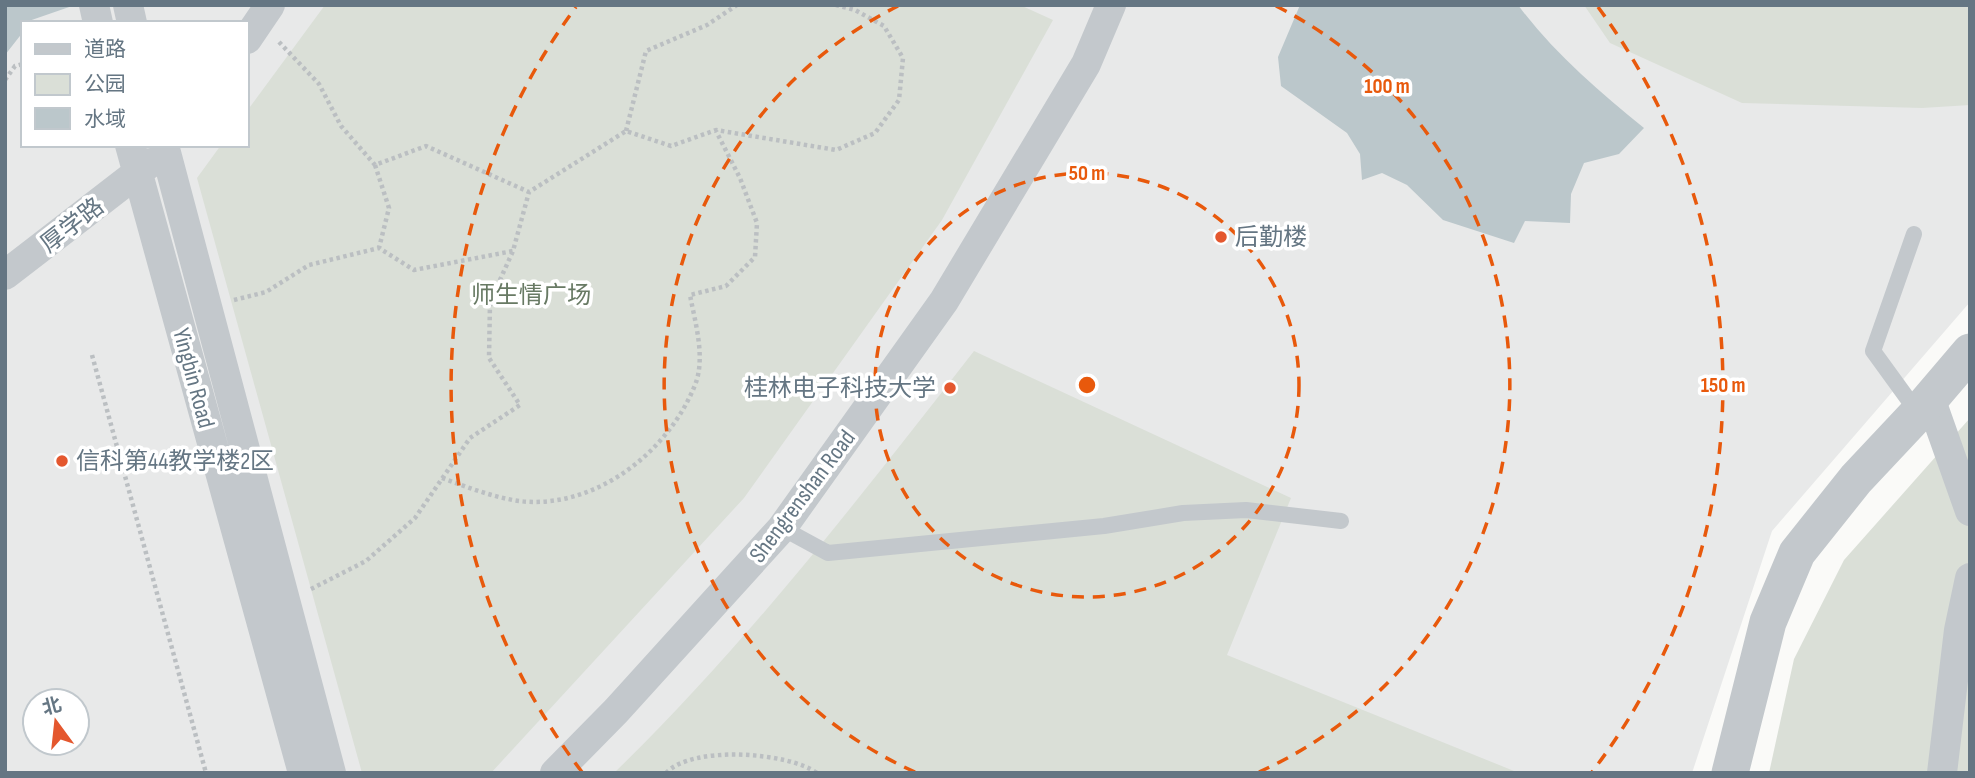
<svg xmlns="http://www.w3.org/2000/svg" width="1975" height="778" viewBox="0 0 1975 778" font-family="'Sofia Sans Condensed','Noto Sans SC',sans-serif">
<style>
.built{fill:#e8e9e9;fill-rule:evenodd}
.green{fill:#dadfd7}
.water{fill:#bbc7cb}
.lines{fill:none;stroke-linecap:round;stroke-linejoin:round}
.path{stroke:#bbbfc2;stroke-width:4.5;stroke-dasharray:3.5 3.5;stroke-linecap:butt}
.service{stroke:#c3c8cc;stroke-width:16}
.minor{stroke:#c3c8cc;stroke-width:30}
.tertiary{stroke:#c3c8cc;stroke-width:37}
.ring{fill:none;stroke:#e8590c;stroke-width:3.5;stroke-dasharray:12 9}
.poi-dot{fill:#e4572e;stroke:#fff;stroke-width:2.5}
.labels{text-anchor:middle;stroke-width:7;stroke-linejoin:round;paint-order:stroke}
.street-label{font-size:24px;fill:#657683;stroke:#fff}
.poi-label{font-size:24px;fill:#657683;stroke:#fff;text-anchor:start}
.park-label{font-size:24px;fill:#687a64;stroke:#fff}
.centre{fill:#e8590c;stroke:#fff;stroke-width:3.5}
.ring-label{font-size:21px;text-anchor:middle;font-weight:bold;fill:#e8590c;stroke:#fff;stroke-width:7;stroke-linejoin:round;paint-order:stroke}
</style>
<rect width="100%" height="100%" fill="#fafaf8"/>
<path class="built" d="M5,5H1970V302L1772,531L1692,773H5ZM23,23H247V145H23ZM35,701H77V743H35Z"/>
<path class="green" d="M325,5H1020L1053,20L942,220L744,498L491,773H362L197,178L221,145H247V111Z
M1584,5H1970V105L1922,108L1742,103L1610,43Z
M974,351L1291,498L1227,655L1519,773H614C747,644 860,497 974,351Z
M1970,418V773H1769L1794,659L1844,560Z"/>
<path class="water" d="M5,5H75L23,23V32L5,55Z
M1300,5H1518C1553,52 1598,91 1644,128L1619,154L1584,163L1571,194L1570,223L1525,221L1514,243L1443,220L1407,185L1382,173L1362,180L1360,154L1347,133L1281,86L1278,57Z"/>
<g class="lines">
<path class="path" d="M279,42L319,84L341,126L375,165L426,146L529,192
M5,80L15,66L23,64
M626,131L646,51L707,25L737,5
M375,165L389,208L379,248
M234,300L266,292L309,265L379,248L414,270L513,251
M92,355L206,773
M442,478C467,487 492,497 519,501C594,510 668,453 695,385C706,358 695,322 690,295L726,286L755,257L757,223L740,178L716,131
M311,589L366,561L415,518L470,438L520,405L489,358L490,302L513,251L529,192L626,131L671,146L716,130L836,150L875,133L899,100L903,58L884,26L855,10L836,5
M666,773C692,745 788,752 817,773"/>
<path class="service" d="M1914,234L1873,351L1918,413
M782,528L828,553L1104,526L1183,513L1246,510L1341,521"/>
<path class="minor" d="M94,5L98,23
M128,5L132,23
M247,39L270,5
M130,145L303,773
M164,145L331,773
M5,275L150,163
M1930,398L1970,511
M555,773L616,711L782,528L944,301L1086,64L1111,5
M1942,773L1959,630L1970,578"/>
<path class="tertiary" d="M1730,773L1768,622L1797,553L1856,479L1918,413L1970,352"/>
</g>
<g class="ring">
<circle cx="1087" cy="385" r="212"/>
<path d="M915 772A424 424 0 0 1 898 6M1276 6A424 424 0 0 1 1259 772"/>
<path d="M582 772A636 636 0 0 1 576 7M1598 7A636 636 0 0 1 1592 772"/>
</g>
<g class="poi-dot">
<circle cx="1221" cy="237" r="7"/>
<circle cx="950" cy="388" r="7"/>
<circle cx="62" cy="461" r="7"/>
</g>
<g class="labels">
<g class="street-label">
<text transform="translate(72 225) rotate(-38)" y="8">厚学路</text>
<text transform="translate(194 378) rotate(75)" y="8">Yingbin Road</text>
<text transform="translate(802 496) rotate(-53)" y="8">Shengrenshan Road</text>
</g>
<g class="poi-label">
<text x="1235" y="245">后勤楼</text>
<text x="936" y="396" text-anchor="end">桂林电子科技大学</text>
<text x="76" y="469">信科第44教学楼2区</text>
</g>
<g class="park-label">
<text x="531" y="303">师生情广场</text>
</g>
</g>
<circle cx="1087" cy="385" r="10" class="centre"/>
<g class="ring-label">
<text x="1387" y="93">100 m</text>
<text x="1087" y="180">50 m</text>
<text x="1723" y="392">150 m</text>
</g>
<rect width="1975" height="778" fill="none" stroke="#657683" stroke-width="14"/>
<rect x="21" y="21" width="228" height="126" fill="#ffffff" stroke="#c1c8cd" stroke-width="2"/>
<rect x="35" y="44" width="35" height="10" fill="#c3c8cc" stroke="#c1c8cd" stroke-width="2"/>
<text x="84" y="56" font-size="21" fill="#657683">道路</text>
<rect x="35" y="74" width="35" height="21" fill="#dadfd7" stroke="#c1c8cd" stroke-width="2"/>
<text x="84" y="91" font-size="21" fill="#657683">公园</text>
<rect x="35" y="108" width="35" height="21" fill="#bbc7cb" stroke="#c1c8cd" stroke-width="2"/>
<text x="84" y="126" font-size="21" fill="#657683">水域</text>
<g transform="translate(56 722) rotate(345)"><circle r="33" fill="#ffffff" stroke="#c1c8cd" stroke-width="2"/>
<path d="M0-5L12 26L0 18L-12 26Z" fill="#e4572e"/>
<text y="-10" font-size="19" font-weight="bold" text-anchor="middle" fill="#657683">北</text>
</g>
</svg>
